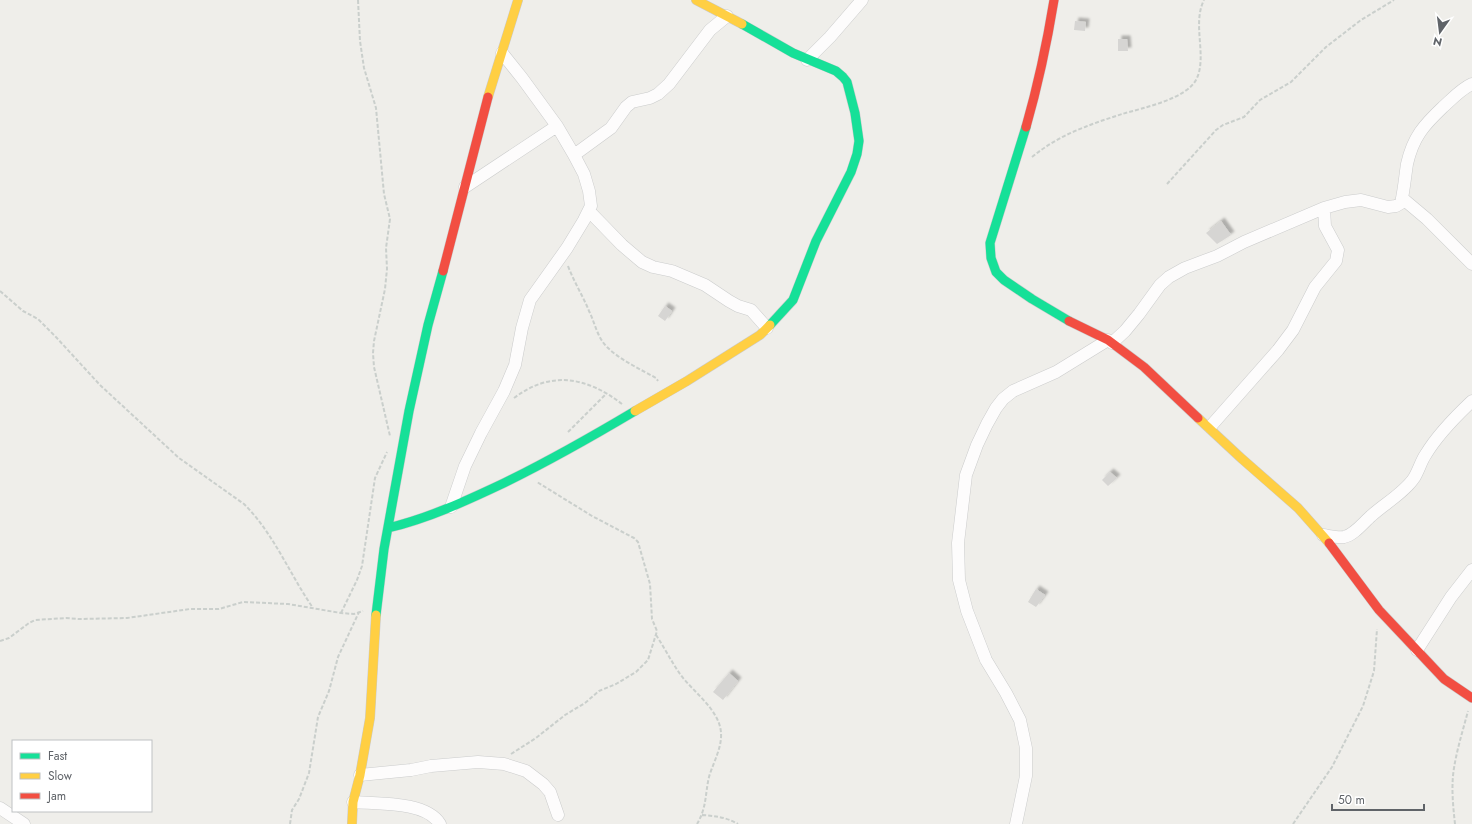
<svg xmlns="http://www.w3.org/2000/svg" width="1472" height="824" viewBox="0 0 1472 824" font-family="Jost,sans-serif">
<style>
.building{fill:#d6d5d3;filter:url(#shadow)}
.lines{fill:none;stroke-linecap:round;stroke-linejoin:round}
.street-casing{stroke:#cbcccc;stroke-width:13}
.fast-casing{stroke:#cacacb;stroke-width:10}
.slow-casing{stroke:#cacacb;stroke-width:10}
.jam-casing{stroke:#cacacb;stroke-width:10}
.path{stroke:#cacfcc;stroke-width:2;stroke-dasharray:4 2;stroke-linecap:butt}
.street{stroke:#fdfcfc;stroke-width:12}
.fast{stroke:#16e098;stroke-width:9}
.slow{stroke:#ffcf43;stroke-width:9}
.jam{stroke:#f24e42;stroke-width:9}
</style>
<defs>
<filter id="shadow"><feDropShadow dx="3.5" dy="-3.5" stdDeviation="1" flood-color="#0004"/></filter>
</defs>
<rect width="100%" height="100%" fill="#efeeea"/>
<path class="building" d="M1075,21L1086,22L1085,31L1074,30Z
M1118,39H1127L1128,51H1118Z
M1221,221L1231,235L1217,244L1206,233Z
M665,306L672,311L665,321L658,316Z
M1110,472L1117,478L1108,486L1102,480Z
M1036,589L1045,595L1036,607L1028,602Z
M729,673L738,681L723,700L713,692Z"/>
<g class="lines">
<defs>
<path id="street" d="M807,60L830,37L862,0
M574,155L611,128L626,107L632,102L650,98L658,94L669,84L710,30L727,16
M465,187L557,126
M1402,198L1427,219L1472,264
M589,211L622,245L642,262L653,267L672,271L705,285L729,301L738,306L751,310L767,328
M1112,343L1125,331L1139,314L1160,285L1169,277L1185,268L1217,256L1244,242L1324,208L1345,202L1361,200L1388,207L1396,206L1401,203C1404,190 1405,177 1407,164C1413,137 1424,125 1443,107C1452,99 1461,89 1472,84
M1210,427L1278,350L1293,330L1315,287L1336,261L1338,250L1325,226L1324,208
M451,507L465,466L481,433L504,391L515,365L522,328L530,300L567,248L584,220L591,206L589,191L584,174L574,155L557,126L522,78L502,53
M1323,535C1330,536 1338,538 1344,537C1354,535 1363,523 1371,516C1384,504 1404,493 1414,478C1419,470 1421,461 1426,454C1438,434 1455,417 1472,401
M1417,650L1451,597L1472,570
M360,775L411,770L431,766L478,762L504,764L526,771L543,784L550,792L558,815
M353,802C377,804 426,801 440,824
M0,808L24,824
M1016,824L1026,776V748L1020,720L1006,693L986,660L967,611L959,580L958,543L966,475L977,445L987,424L996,408L1003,399L1013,391L1056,372L1108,340"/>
<path id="fast" d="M742,24L793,53L836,71L843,77L847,82L855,113L859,141L857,154L851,172L816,241L793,300L770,325
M1026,127L990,243L991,258L996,272L1004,280L1032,299L1069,321
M388,528C429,518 466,501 504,483C549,461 593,436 635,411
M376,615L384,549L409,411L428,325L443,271"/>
<path id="slow" d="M696,0L742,24
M488,97L518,0
M635,411L687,381L760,335L770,325
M1198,418L1241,458L1298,508L1329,543
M352,824L353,802L360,775L370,718L376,615"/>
<path id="jam" d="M1026,127C1038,85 1047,43 1054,0
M443,271L488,97
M1069,321L1108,340L1144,367L1198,418
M1329,543L1379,610L1444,679L1472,698"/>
</defs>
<use href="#street" class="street-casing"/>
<use href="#fast" class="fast-casing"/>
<use href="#slow" class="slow-casing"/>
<use href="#jam" class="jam-casing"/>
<path class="path" d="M358,0L360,41L364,68L376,108L384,194L390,219L386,248L387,269L385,289L374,341L373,353L374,367L390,436
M1032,157C1048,144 1066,134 1085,127C1097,122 1110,118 1122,114C1142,108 1188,99 1197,78C1207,55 1192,24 1204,0
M1167,184L1216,130L1223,125L1244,117L1260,100L1291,82L1326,47L1361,20L1394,0
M568,266C574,282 583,296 589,311C595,323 597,337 607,347C620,360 640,369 656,378L658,381
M0,291L23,311L38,319L55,336L100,385L179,458L244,504C274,534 289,573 313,608
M514,398C551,370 587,377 622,404
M568,432L607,393
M341,613L357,580L362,566L375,478L387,452
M656,635C664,647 671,661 680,674C692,691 720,710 721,733C722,748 713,763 709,777C705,794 707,807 697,824
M0,641L9,638L29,623L35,620L66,618L79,619L127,618L190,609H219L243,602L288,604L341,613L354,614L363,611
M511,754L536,738L565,715L585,703L599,691L616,684L636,672L648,660L657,631L652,619L650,584L638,542L634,538L592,516L537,482
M702,815C715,816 726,817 738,824
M290,824L292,810L299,799L309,773L318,717L329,691L338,657L359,612
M1293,824L1332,767L1363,706L1374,671L1377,629
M1455,824C1453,806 1451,786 1454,768C1457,749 1463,730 1468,711"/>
<use href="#street" class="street"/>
<use href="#fast" class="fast"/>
<use href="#slow" class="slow"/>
<use href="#jam" class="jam"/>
</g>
<rect x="12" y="740" width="140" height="72" fill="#ffffff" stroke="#bfc1c3"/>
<rect x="20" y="753" width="20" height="6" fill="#16e098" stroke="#bfc1c3"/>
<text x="48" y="760" font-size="12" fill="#5f6368">Fast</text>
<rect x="20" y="773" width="20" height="6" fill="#ffcf43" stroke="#bfc1c3"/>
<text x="48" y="780" font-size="12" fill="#5f6368">Slow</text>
<rect x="20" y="793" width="20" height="6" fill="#f24e42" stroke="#bfc1c3"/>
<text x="48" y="800" font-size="12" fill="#5f6368">Jam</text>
<g transform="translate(1440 32) rotate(194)" stroke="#ffffff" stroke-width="3" paint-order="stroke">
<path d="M0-3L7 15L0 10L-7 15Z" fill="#5f6368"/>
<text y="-6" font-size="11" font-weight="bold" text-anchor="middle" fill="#5f6368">N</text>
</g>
<path d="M1332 804v6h92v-6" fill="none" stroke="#5f6368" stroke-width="2"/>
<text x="1338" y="804" font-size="12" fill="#5f6368" stroke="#ffffff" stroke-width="3" paint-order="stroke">50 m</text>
</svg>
